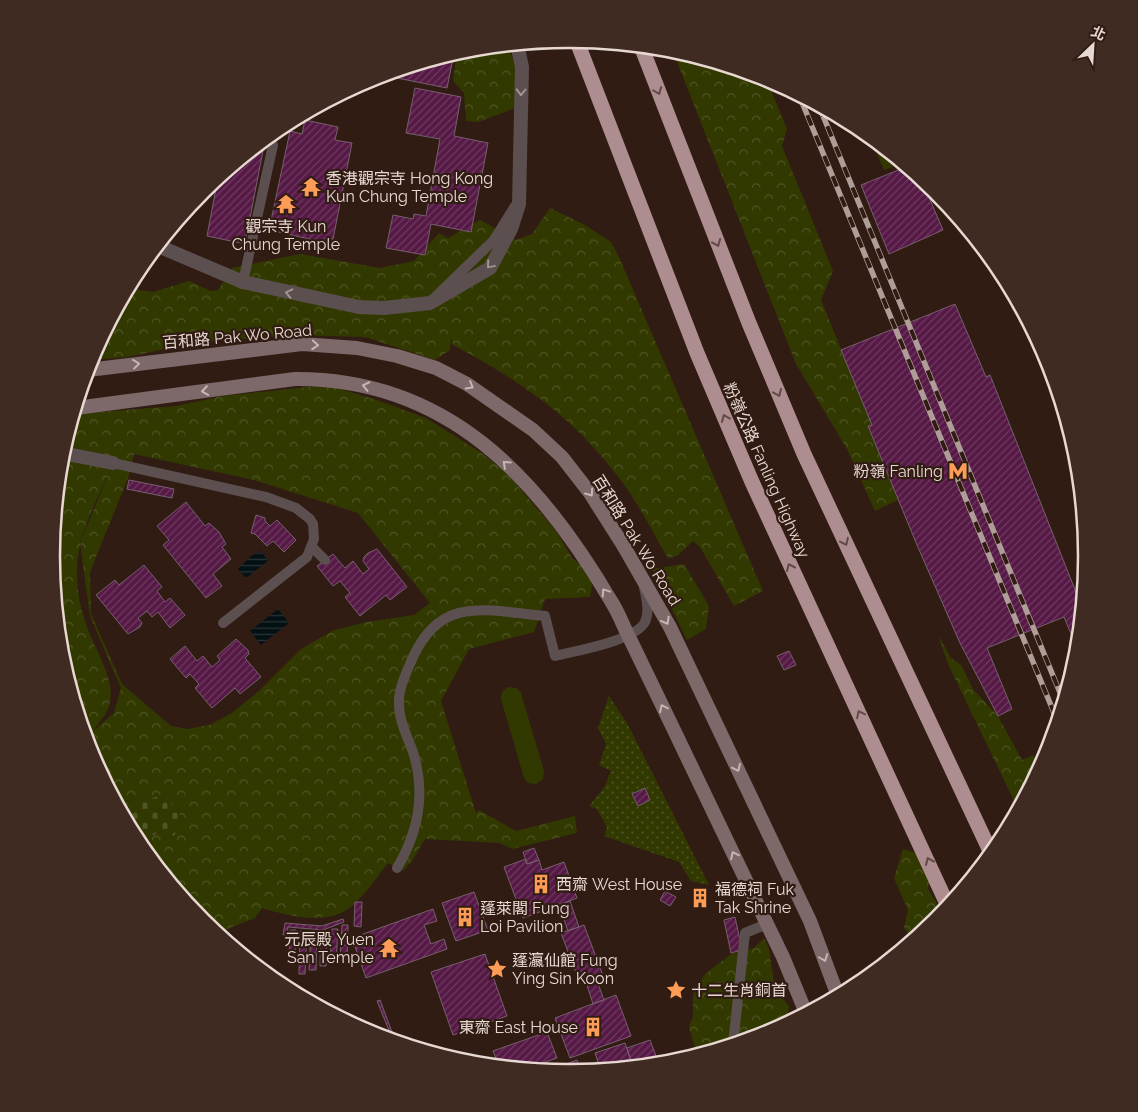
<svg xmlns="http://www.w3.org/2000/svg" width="1138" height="1112" viewBox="0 0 1138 1112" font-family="Raleway,'Noto Sans TC',sans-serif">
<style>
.green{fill:#313900}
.forest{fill:url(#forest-crowns);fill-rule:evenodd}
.cemetery{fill:url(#cemetery-stones)}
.garden{fill:url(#garden-dots)}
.water{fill:url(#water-rules)}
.building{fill:url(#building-hatch);stroke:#765f6e}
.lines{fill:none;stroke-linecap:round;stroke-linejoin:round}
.service{stroke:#5c4f50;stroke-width:10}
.minor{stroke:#5c4f50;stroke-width:14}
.secondary{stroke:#7d686a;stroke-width:14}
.motorway{stroke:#ad8d90;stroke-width:15}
.rail-casing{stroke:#af9e98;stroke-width:5.5}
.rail{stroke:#311c13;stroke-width:4;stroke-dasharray:11;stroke-linecap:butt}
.oneway{stroke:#634945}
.oneway2{stroke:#a29491}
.oneway3{stroke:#c7b6b3}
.labels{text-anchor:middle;stroke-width:4.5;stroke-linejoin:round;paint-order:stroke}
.poi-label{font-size:16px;fill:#e7d8d2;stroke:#311c13;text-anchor:start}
.street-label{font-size:16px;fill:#e7d8d2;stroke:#311c13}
.rim{fill:none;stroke:#e7d8d2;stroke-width:2.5}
</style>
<defs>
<pattern id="forest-crowns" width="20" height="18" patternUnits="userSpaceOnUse" patternTransform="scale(1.25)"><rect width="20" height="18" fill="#313900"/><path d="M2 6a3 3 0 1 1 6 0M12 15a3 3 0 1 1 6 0" fill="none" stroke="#4f5524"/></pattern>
<pattern id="cemetery-stones" width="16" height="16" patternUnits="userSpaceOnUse" patternTransform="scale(1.25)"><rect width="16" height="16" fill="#313900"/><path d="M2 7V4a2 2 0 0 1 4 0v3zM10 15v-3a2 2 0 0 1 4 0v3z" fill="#4f5524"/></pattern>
<pattern id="garden-dots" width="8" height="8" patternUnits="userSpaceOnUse" patternTransform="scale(1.25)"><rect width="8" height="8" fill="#313900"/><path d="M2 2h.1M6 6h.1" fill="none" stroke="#4f5524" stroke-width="1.8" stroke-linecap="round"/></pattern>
<pattern id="water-rules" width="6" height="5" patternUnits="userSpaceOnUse" patternTransform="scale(1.25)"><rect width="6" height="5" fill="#041114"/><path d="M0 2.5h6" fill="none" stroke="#293335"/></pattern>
<pattern id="building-hatch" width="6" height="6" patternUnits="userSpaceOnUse" patternTransform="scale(1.25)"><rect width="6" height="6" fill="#561946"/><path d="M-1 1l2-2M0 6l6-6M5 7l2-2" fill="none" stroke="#6e3a60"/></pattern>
</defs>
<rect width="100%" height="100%" fill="#311c13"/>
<path class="green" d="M870,137L902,163L884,170Z
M508,687L517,688L521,693L544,771L543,779L536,784L528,783L524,778L501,699L502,692Z"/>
<path class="forest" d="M507,45L518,73L515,108L478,122L466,121L464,93L453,81L457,52L468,49Z
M672,49L766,78L787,129L782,146L833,271L821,300L872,425L868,427L898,500L875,511L847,449L796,364Z
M550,208L585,225L611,242L618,255L763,591L734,606L700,547L693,541L677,556L668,558C654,535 641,508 625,486C578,420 523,382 453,345L451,338L450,350L435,360L365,337L291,335L194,343L127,357L91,360L129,288L153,292L189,281L211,291L218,290L232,268L300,254L380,268L414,261L439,233L448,238L480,220L516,240L532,234Z
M327,385L377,400L426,418L480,452L506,472L556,531L572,558L594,575L590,597L545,599L534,632L469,649L441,701L476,813L479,810L516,831L575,816L577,833L512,849L500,843L425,839L412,861L403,871L388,863C377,877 358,905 343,912C319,924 286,915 262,908L255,918L217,933L203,922L138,842L162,831L165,796L117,802L91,754L62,657L52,556L62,455L74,414L176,406L223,396ZM134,454L254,480L358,513L430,603L414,615L367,622L334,630L301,649L259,691L232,713L209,725L187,729L171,726L122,684L91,614L90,572L128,478ZM113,463L80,543L90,616L121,688L114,713L93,731C98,723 106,716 109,706C117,680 95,651 87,627C81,610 77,593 77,575C76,535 98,499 113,463Z
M684,564L709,606L706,629L687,640L652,569Z
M938,635L951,658L961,665L973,689L998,716L1022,760L1033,755L1039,768L1018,809L948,664Z
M903,849L920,854L931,871L928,889L939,907L940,916L913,940L904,928L908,910L894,878Z
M764,938L769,949L775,989L789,1006L787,1023L767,1034L697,1055L689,1027L693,1016V994L705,974L731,954L754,948Z"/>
<path class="cemetery" d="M165,796L183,818L174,836L162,831L138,842L117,802Z"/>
<path class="garden" d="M609,696L628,725L709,885L691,881L679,862L604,836L607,827L597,809L589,806L604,788L611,771L599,765L606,744L598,728Z"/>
<path class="water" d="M261,551L268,561L246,578L238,569L251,556Z
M278,609L289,623L261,645L250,631Z"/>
<path class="building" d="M454,53L447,88L382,75Z
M415,88L461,97L454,136L488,143L471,232L431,224L425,255L386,248L393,215L413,219L414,214L426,216L440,139L406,133Z
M305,120L338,127L335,140L352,143L332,244L269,230L290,131L302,134Z
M265,140L245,244L207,236L218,178Z
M906,167L921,179L943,230L889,254L861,185Z
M955,304L986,377L990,375L1081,605L1077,648L1064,617L987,648L1012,709L998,716L960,643L917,545L868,426L872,425L841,350Z
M129,480L174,489L172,498L127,489Z
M186,502L205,526L209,523L219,532L226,544L222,547L231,559L213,574L222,586L206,598L163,545L169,540L157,526Z
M256,515L265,518V521L270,526L277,520L296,540L284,552L273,541L267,546L255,534L251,533Z
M377,549L407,587L390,600L386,595L360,616L345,597L350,593L340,581L333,586L317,566L333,554L345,568L353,561L363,574L369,569L363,561L364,557L368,553Z
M144,565L162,587L157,591L165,602L170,598L185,615L170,628L158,612L152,617L147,611L138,618L142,623L140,627L128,634L96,595L115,580L119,585Z
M236,639L248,650L249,654L245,658L261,677L240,694L235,688L212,708L195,688L199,684L190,674L186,678L170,659L185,646L197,661L203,656L212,667L220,660L217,656Z
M789,651L796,665L784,670L777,656Z
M645,788L650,800L638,806L632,794Z
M534,848L539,860L527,864L523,852Z
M526,859L527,864L539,860L542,870L564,862L577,898L523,918L504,867Z
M665,891L676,897L670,906L660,900Z
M474,892L488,930L456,941L442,903Z
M570,901L579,927L568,931L559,905Z
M355,902H362L361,927L354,926Z
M433,909L437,921L424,925L431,944L444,939L447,949L366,978L352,938Z
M735,917L742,950L731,953L724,920Z
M343,919L344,922L323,930L288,927L287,935H283L285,923L322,926Z
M342,925H348L347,959H340Z
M584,925L602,973L579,981L561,933Z
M332,929H338L336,962H330Z
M290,930H296L295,960H289Z
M300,931H307L305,974H299Z
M311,931H317L316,970H309Z
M321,932H327L326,966H320Z
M485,954L507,1016L453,1035L431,972Z
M595,975L604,1000L593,1004L585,979Z
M616,995L631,1036L570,1058L555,1018Z
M380,1000L395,1040H393L377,1001Z
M547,1032L557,1058L526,1069L499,1066L493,1051Z
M650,1040L659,1064L633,1067L627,1048Z
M625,1043L633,1067L569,1073L546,1071L577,1060L580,1069L598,1062L595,1053Z"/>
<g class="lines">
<path class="service" d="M243,282L273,145
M436,296L494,240L515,206
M113,463L266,497L296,508L310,519L313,524L314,539L307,557L223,623
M312,547L325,560
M397,868C419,831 426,793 413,752C407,736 399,720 399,704C398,689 407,671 413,657C442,594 488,611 545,616L555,656C575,651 635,641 645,622C650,611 646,598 644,587
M733,1044L745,933L767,924"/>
<path class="minor" d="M158,246L243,282L359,307L384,308L430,303L490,268L511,229L519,204L522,67L517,44
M62,453L113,463"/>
<path class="secondary" d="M88,370L302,344L357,348L397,356L436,368L467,384L533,430L562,457L590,493L623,545L670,627L810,921L838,996
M76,408L295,379C447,378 539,478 611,601C619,613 624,628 631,641C645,670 659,699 673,728C710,805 746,881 783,957L806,1013"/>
<path class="motorway" d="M576,39L697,353L752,482L948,906
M641,46L749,323L804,454L991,853"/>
<defs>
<path id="rail" d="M799,95L1057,720
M819,106L1063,700"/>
</defs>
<use href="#rail" class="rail-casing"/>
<use href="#rail" class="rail"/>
</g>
<defs><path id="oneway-chevron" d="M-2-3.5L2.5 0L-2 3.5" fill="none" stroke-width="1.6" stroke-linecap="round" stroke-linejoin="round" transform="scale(1.25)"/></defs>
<g class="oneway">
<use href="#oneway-chevron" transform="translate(658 91) rotate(69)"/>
<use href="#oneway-chevron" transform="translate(717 243) rotate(68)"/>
<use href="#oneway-chevron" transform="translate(778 393) rotate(67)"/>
<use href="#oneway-chevron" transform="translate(725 418) rotate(-113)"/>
<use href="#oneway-chevron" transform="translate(845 542) rotate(65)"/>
<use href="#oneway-chevron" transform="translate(790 567) rotate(-114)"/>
<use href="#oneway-chevron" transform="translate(860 714) rotate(-116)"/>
<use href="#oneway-chevron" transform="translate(929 861) rotate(-113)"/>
</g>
<g class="oneway2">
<use href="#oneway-chevron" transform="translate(521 92) rotate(91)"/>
<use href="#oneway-chevron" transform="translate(490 265) rotate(130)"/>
<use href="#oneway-chevron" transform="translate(289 293) rotate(-167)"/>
</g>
<g class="oneway3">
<use href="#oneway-chevron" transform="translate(315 345) rotate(4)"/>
<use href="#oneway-chevron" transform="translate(136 364) rotate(-7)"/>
<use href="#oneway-chevron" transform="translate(366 386) rotate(-168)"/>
<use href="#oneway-chevron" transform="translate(470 386) rotate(31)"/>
<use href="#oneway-chevron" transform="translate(205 391) rotate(172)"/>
<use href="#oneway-chevron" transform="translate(506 464) rotate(-138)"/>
<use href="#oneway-chevron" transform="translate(590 493) rotate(55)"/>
<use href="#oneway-chevron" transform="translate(605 592) rotate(-124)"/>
<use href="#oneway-chevron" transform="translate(666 621) rotate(61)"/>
<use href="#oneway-chevron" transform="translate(663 708) rotate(-116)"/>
<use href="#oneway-chevron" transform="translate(737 768) rotate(65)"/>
<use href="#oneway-chevron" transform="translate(734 855) rotate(-116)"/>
<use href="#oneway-chevron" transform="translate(824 958) rotate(69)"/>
</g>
<defs>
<symbol id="temple-bare" viewBox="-9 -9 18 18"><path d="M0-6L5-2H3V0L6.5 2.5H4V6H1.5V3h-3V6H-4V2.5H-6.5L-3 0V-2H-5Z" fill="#fd9c56" stroke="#311c13" stroke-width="2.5" paint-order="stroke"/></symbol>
<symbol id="metro-bare" viewBox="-9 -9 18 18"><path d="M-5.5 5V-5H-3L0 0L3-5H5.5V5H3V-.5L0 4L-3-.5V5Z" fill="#fd9c56" stroke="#311c13" stroke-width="2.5" paint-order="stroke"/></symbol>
<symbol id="building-bare" viewBox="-9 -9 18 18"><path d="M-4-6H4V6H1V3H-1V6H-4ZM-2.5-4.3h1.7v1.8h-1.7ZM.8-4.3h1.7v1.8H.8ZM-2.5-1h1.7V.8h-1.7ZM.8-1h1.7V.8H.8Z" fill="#fd9c56" stroke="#311c13" stroke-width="2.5" paint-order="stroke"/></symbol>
<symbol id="sight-bare" viewBox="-9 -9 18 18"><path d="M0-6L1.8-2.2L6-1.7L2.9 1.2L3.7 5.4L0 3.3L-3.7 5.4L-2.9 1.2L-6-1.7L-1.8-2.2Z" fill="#fd9c56" stroke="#311c13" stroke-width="2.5" paint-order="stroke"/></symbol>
</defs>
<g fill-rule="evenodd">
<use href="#temple-bare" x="297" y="173" width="28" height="28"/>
<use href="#temple-bare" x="272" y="190" width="28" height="28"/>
<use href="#metro-bare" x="944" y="457" width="28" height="28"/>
<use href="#building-bare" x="527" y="870" width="28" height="28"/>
<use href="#building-bare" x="686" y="884" width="28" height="28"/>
<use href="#building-bare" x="451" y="903" width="28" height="28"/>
<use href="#temple-bare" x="375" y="934" width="28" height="28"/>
<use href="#sight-bare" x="483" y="955" width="28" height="28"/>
<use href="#sight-bare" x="662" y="976" width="28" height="28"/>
<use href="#building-bare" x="579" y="1013" width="28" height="28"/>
</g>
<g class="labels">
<g class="poi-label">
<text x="326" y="184">香港觀宗寺 Hong Kong<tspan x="326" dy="18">Kun Chung Temple</tspan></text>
<text x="286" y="232" text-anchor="middle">觀宗寺 Kun<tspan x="286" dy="18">Chung Temple</tspan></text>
<text x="943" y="477" text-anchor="end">粉嶺 Fanling</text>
<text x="556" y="890">西齋 West House</text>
<text x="715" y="895">福德祠 Fuk<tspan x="715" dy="18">Tak Shrine</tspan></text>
<text x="480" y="914">蓬萊閣 Fung<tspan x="480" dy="18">Loi Pavilion</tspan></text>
<text x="374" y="945" text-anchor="end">元辰殿 Yuen<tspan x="374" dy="18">San Temple</tspan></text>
<text x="512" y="966">蓬瀛仙館 Fung<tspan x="512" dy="18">Ying Sin Koon</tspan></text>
<text x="691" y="996">十二生肖銅首</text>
<text x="578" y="1033" text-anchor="end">東齋 East House</text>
</g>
<g class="street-label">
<text transform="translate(237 336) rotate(-5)" y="6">百和路 Pak Wo Road</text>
<text transform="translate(767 470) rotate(66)" y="6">粉嶺公路 Fanling Highway</text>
<text transform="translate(637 540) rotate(58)" y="6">百和路 Pak Wo Road</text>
</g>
</g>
<path d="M0 0H1138V1112H0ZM568 48H570A508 508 0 0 1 1078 556V556A508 508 0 0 1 570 1064H568A508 508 0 0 1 60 556V556A508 508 0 0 1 568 48Z" fill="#402b22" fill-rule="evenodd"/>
<path class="rim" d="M568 48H570A508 508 0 0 1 1078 556V556A508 508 0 0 1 570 1064H568A508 508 0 0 1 60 556V556A508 508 0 0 1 568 48Z"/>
<g transform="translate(1093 45) rotate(25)" stroke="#311c13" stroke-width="4" paint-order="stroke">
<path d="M0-4L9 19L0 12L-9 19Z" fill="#e7d8d2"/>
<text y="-8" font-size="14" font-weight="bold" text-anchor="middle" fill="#e7d8d2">北</text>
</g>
</svg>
